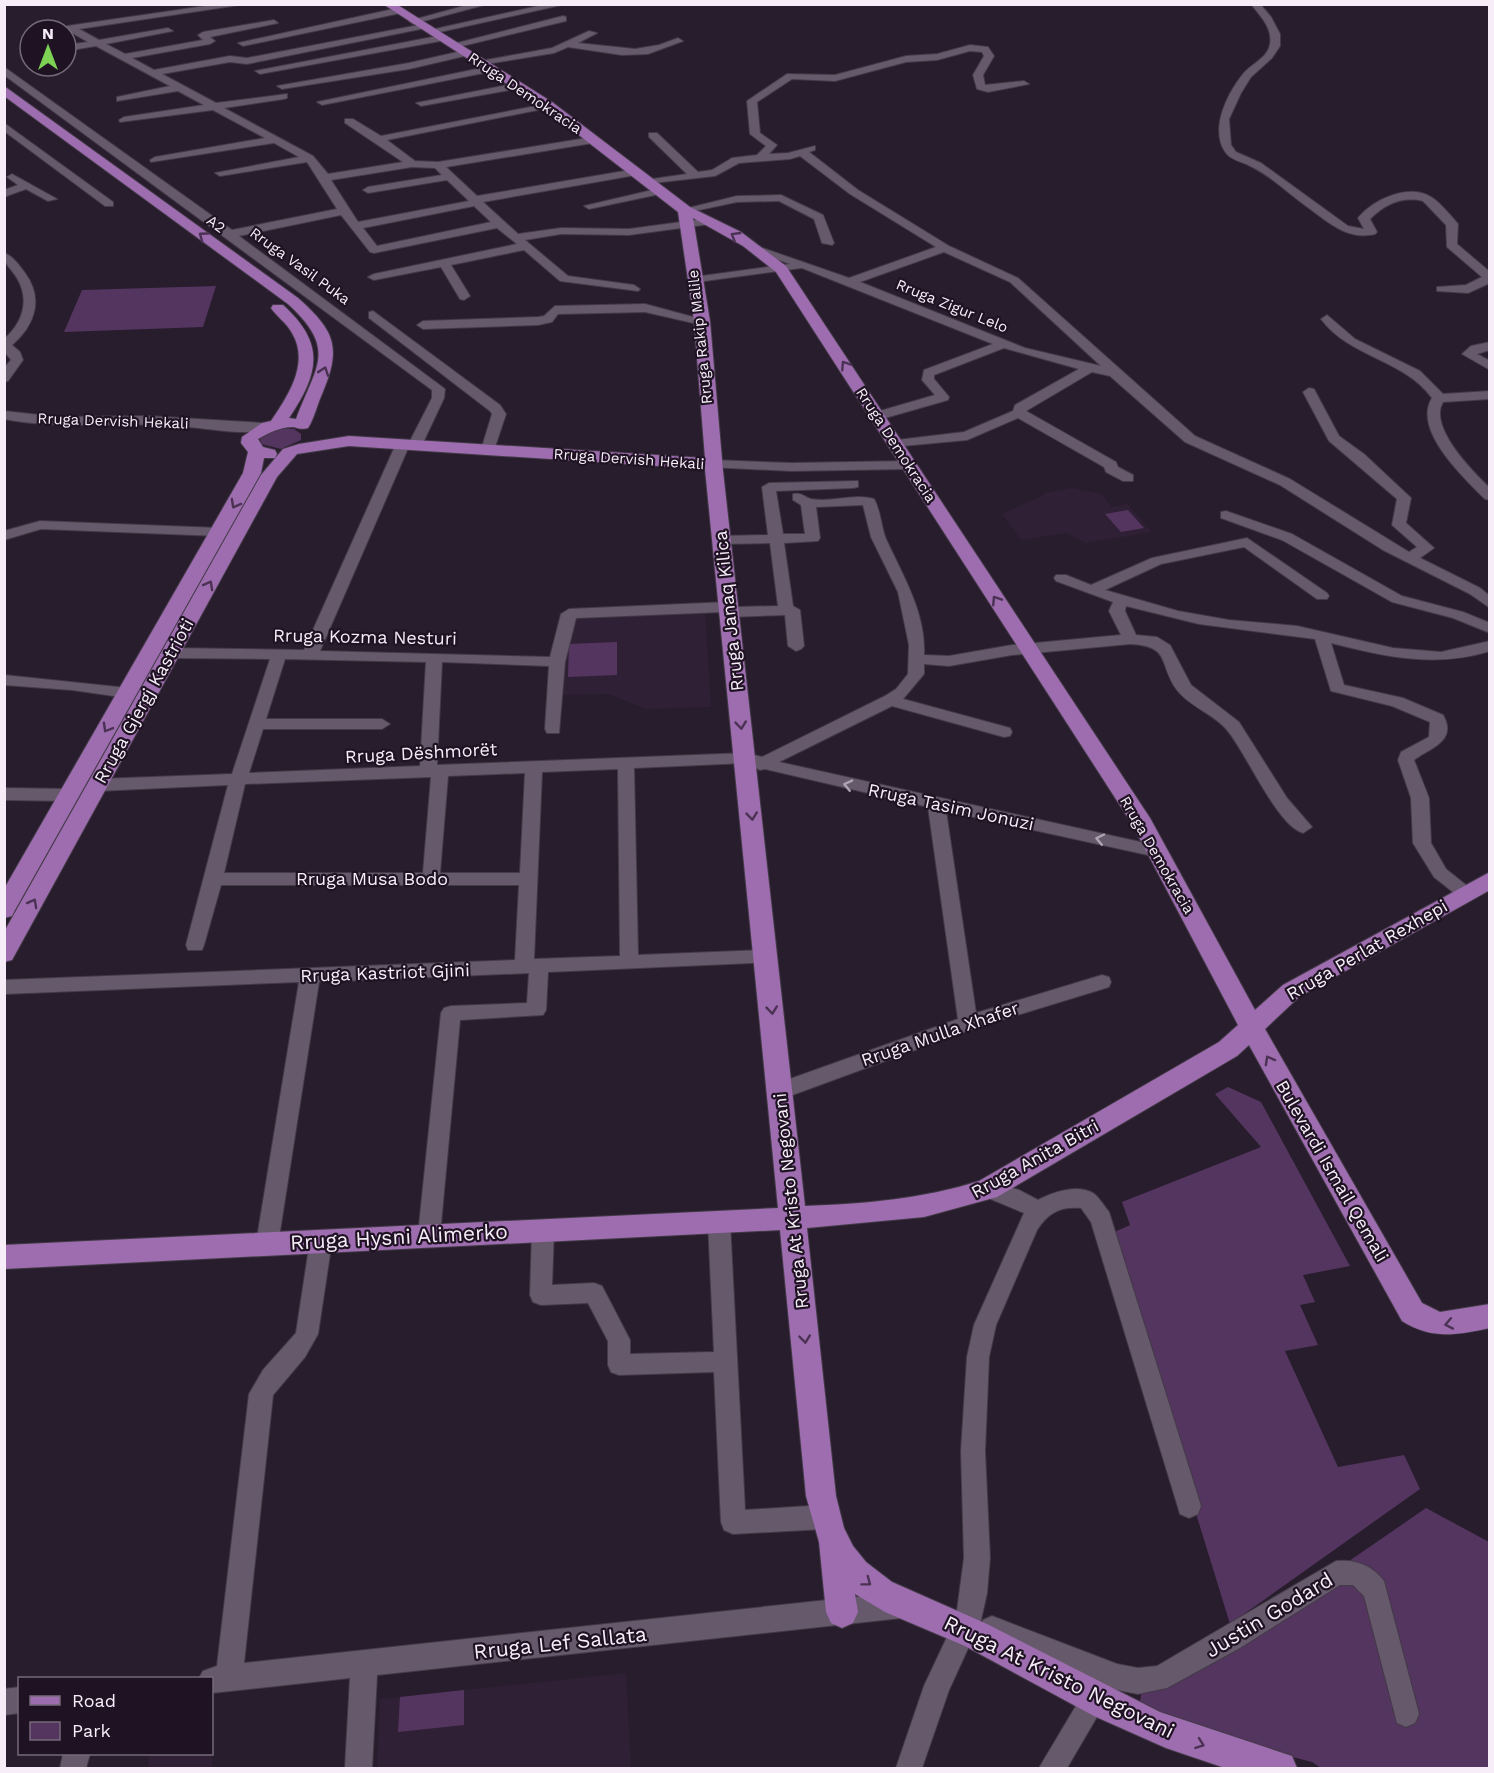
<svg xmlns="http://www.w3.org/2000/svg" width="1494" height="1773" viewBox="0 0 1494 1773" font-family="'Work Sans',sans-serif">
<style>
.built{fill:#302036}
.green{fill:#54355f}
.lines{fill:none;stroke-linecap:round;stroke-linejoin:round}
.minor-casing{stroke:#433a47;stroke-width:2}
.major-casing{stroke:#433a47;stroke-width:2}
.minor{fill:#67596c;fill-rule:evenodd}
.major{fill:#9d6daf;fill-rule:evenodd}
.oneway{stroke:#4b3254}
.oneway2{stroke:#aea3b2}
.labels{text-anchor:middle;stroke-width:4.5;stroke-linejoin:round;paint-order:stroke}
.far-street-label{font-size:15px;fill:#f6edf9;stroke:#1f1323}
.street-label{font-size:18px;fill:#f6edf9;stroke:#1f1323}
.near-street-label{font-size:21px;fill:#f6edf9;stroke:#1f1323}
</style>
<rect width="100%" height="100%" fill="#281d2d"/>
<path class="built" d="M1071,488L1101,494L1112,507L1127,504L1152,532L1085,543L1067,533L1021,540L1002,514L1044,495V493Z
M705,610L711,707L645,709L609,694L560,695L563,662L575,618Z
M626,1673L631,1768H377L380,1699Z
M212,1717V1768H148L149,1754H212Z"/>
<path class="green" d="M216,286L203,327L64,332L82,290Z
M278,428L294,429L301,434V440L281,449L261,444L260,438Z
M1128,510L1144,528L1121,532L1105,514Z
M617,642V675L568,677L569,644Z
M1228,1087L1261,1102L1350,1266L1303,1275L1315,1302L1300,1305L1318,1345L1285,1351L1338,1467L1404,1455L1420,1489L1230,1624L1110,1234L1130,1225L1122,1202L1261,1147L1215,1094Z
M1426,1508L1489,1542V1768H1321L1312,1762L1207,1735L1139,1707L1143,1684L1210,1657Z
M464,1690V1725L398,1732L400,1697Z"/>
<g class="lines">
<defs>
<path id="minor" d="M219,4H246L79,29L99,40L168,28L173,31L106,44L125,54L203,40L198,35L203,32L274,20L278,23L210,37L215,41L210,44L132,58L154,70L230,56L247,58L424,24L426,26L421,29L247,64L230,62L162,74L216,103L287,94V98L284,99L224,108L313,156L328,174L403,162L345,123V119H353L381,136L551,103V107L548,108L387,140L415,161L438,162L593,137L598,140L593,143L446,167L477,196L636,169L641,172L636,175L483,202L518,234L561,228L629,229L711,218L717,221L711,224L629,235L561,234L525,240L568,276L634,285L640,289L638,291L560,281L524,250L451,265L470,296L464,300L460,299L441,267L374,280L368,277L374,274L517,244L497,228L374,253L370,252L341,215L239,236L445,389L444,398L422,445L415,449L409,446L320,651L550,657L561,614L569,609L729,602L736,607L778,606L770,543L722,544L715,540L722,536L768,535L762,487L769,483L858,481V487L853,488L776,491L783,534H805L801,505L793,500V494C802,492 803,497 811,499C831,503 853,493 874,499C881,511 881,527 886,539C903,576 926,613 924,655L949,656L1012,645L1121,635L1109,611L1113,602L1056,581L1054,578L1056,575H1066L1091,585L1152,558L1247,538L1327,593L1329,596L1327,599H1317L1244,547L1161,564L1105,590L1178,611L1229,620L1297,626L1393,648L1441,652L1490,641V651C1435,668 1386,657 1331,643L1344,685L1403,698L1443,715C1458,741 1430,748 1414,760L1429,798L1431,843L1446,869L1471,889L1474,893L1471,897H1459L1434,877L1413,843L1411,798L1398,760L1401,752L1429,737L1430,722L1392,706L1331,691L1315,639L1199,624L1126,606L1125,611L1136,635L1157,637L1170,645L1191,685L1239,722L1287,798L1312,827L1303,833C1277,826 1246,752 1227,730C1214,714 1190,707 1177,690C1158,664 1172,646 1130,644L1012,655L949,666L924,664V674L903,699L1010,728L1012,732L1010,736L1004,737L892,706L779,762L1163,847L1166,851L1163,855L1157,857L946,811L976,1013L1102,975L1109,977L1111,982L1109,987L975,1028L787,1097L780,1099L773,1097L770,1091L773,1085L958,1019L928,807L765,769L760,770L746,763L634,768L638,955L766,950L773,952L775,957L773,962L548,972L546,1010L543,1015L460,1020L440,1235L437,1241L429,1244L421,1241L418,1235L441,1013L444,1008L451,1006L527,1003L529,973L319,982L278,1244L275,1250L267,1253L259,1250L256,1244L299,982L4,994V980L515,960L519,885H221L204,945L202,950H188L186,945L228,785L98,791L90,785L98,779L232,774L270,659L172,658L164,653L172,648L304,650L396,444L403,440L409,443L432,398V390L4,75V67L232,230L337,209L307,162L220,176L215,173L299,157L274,143L151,162L150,160L155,157L265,138L213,110L120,122L119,120L124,117L204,105L178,91L117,101V97L170,86L96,46L66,51V45L88,42L67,30V26ZM412,167L435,168L442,175L368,187L363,190L368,193L447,180L469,201L358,222L331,180ZM474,206L491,222L377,246L363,228ZM863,505L871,537L898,592L909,645L908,674L896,689L885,696L762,757L746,753L437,765L442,662L549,666L545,729L547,733H559L565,662L576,618L723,612L730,617L785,615L788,646L796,651L801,649L804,646L800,610L793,606L784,543L818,541L820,538L816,507ZM285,659L426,662L420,766L249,773L263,729H382L390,724L382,719H266ZM618,769L620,956L534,959L542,772ZM525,773L520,873H440L448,776ZM431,777L423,873H224L245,784Z
M471,4H488L413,24L409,21Z
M547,4H566L431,34L426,31Z
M1251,4H1260L1271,17L1280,34V46L1272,58L1251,77L1241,93L1229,119L1231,145L1236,152L1261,163L1348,226L1364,229L1358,218C1373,200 1408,183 1431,197C1440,202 1451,216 1458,224L1457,244L1490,272V283L1468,293L1437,291V287L1466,285L1482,277L1447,247L1446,225L1423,201C1402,196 1385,204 1370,219L1377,232L1375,234C1347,241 1327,221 1306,206C1288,193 1270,175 1250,166C1243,162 1231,160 1226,153C1209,130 1227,94 1243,74C1251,64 1268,58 1270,44C1273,28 1260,16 1251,4Z
M398,8L401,9V13L243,46L238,43Z
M563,16L566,17V21L454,48L449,45Z
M589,31L597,33L578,43L635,49L659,45L678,38L683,41L648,54L622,55L568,47L554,53L480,65L475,62L552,48Z
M443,35L448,38L446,40L260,74L255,71Z
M970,45L988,47L994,56L983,75L985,85L1024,81L1029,84L988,92L977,89L973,75L984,56L982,52L970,51L937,60L906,62L835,81L792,79L757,102L760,133L777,145L769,154L788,153L815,146V150L809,152L858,190L949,246L1018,278L1195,436L1290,479L1409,552L1417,547L1392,525L1397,499L1329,441L1303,392L1309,388L1314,389L1339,436L1364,454L1411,498L1406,523L1434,548L1420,558L1480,588L1490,596V608L1470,594L1383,550L1280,485L1185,442L1110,376L1092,372L1026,411L1116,462L1118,467L1133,475V481H1123L1106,472L1104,467L1018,418L967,440L892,447V441L897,440L964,432L1013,411L1015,405L1079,369L1004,348L934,375V379L949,397L948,400L878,420L873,419V413L935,395L922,380L924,370L993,344L802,268L690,283V279L694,277L790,264L750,250L748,248L754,245L849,278L936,247L850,194L800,156L790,159L739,163L715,176L645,184V180L687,174L649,137V133H657L698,172L712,170L732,158L757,155L766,146L750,134L747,101L787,74L835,75L906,56L937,54ZM944,252L1010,282L1101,366L1025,348L860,282Z
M466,50L469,51V55L409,69L282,89L277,86L409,63Z
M491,66L496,69L494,71L322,105L317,102Z
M518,83L523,86L521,88L421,106L416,103Z
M4,123L113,202V206H105L4,131Z
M12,174L57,199L48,201L26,189L4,197V190L18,185L7,177Z
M661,188L666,191L665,193L589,209L584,206Z
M781,195L823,215L834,243L832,245L822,243L814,219L779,201L737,202L685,213L680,210L737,196Z
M4,253C13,256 19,265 25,273C44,299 35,325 12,345L20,352L23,360L8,381L4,382V368L11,360L4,351V339C23,323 30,300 17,278C11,268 4,265 4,253Z
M645,304L708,321L702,325L645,312L558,314L552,322L538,325L423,329L417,325L423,321L538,317L544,316L555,306Z
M373,311L500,405L506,414L493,453H483L481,450L492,414L490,411L369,318V312Z
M1327,315L1355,339L1420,371L1443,394L1490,391V399L1443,402C1428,427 1473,472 1490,488V500L1485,499C1464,478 1412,430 1432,398C1404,359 1350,358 1321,319Z
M1490,342V350L1477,354L1490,361V370L1462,354L1471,346Z
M4,411L58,417L148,416L263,423L270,427C259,438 205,428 188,427C127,420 65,431 4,419Z
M713,460L791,463L909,461L916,465L909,469L791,471L708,467L706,464Z
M1226,511L1292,534L1402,596L1463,612L1490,623V633L1453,618L1392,602L1282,540L1221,518V512Z
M40,521L219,528L226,532L219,536L41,529L4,540V531Z
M4,675L128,688L136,693L128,698L72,690L4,685Z
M4,788L69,789L78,795L69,801L4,800Z
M988,1180L1019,1190L1038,1200C1053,1192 1077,1184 1093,1193C1099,1197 1104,1206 1109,1212L1201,1506L1198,1514L1189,1518L1180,1514L1091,1222L1081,1208C1060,1206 1048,1213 1037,1230L996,1325L989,1357L985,1451L990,1558L987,1593L981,1620L949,1690L922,1768H896L924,1686L956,1618L964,1558L961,1451L967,1357L974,1325L1024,1213L981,1195L977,1189L981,1183Z
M719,1213L727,1216L730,1222L745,1510L824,1505L833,1509L836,1517L833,1525L824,1529L733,1534L724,1530L721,1522L714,1372L619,1375L611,1372L608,1365V1341L588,1303L541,1305L533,1302L530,1295L532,1230L535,1224L543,1221L551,1224L554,1230L552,1285L594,1283L602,1286L630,1340V1354L714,1352L708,1222L711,1216Z
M321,1232L329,1235L332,1241L318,1334L305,1357L273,1395L244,1663L902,1592L911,1596L915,1605L911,1614L902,1618L377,1675L372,1768H345L350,1678L212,1693V1678H199L203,1671L217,1666L249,1394L263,1370L296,1333L310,1241L313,1235Z
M1336,1561C1356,1559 1372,1565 1384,1581L1419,1714L1415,1723L1406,1727L1397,1723L1364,1596L1353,1585H1340L1240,1648L1167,1688L1138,1694L1117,1690L983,1638L979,1629L983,1620L992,1616L1117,1664L1138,1668L1157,1666Z
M1095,1685L1104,1689L1108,1698L1067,1768H1039L1086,1689Z
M20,1687V1713L4,1715V1689Z
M63,1754H90L86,1768H60Z"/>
<path id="major" d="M383,4H396L552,102L690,207L741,232L786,266L1150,818L1255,1010L1283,985L1490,872V890L1299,997L1265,1029L1422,1303L1440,1312L1490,1304V1328C1456,1335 1432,1340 1402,1321L1249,1045L1237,1056L997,1197L924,1217L807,1228L836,1496L844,1528L853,1546L866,1562L892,1582L987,1624L1160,1712L1292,1756L1297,1768H1225L1166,1748L1094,1716L965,1646L885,1612L855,1594L858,1612L853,1623L842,1628L831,1623L826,1612L819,1542L806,1496L780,1230L4,1269V1245L778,1208L705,469L349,446L297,454L277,477L12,960L4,962V932L261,475L283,449L299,444L349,436L705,458L694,321L678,212L544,108ZM693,218L743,246L776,272L1132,824L1238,1025L1219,1042L979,1181C923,1199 863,1204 805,1206L723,471L710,321Z
M4,86L298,298C335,331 342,347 322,394C317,405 314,419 308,428C301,430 298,428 293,427C280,427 269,433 258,439L263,447L275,450L277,454L275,458H264L261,473L15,910L12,916L4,918V889L243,473L248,452L241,443L242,437L262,423L271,421C288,396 310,363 292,333C287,323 277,317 271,308L273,305H283C326,344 319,373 289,418L296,419C316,365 338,350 288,304L4,96Z"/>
</defs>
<use href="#minor" class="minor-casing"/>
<use href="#major" class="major-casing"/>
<use href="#minor" class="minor"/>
<use href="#major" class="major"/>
</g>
<defs><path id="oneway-chevron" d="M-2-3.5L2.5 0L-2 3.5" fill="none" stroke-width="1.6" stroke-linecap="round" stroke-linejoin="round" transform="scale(1.5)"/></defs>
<g class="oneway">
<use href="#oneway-chevron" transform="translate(203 236) rotate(-144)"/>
<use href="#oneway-chevron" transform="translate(735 236) rotate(-149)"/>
<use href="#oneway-chevron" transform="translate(845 365) rotate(-123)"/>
<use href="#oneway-chevron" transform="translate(324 371) rotate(-71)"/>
<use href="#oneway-chevron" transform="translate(235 504) rotate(119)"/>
<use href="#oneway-chevron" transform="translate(209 585) rotate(-61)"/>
<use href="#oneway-chevron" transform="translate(996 600) rotate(-123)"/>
<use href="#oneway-chevron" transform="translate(741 725) rotate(84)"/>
<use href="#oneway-chevron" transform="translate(107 728) rotate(120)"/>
<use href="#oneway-chevron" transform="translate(752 816) rotate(84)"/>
<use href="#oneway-chevron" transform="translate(33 903) rotate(-61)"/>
<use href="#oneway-chevron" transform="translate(772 1010) rotate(84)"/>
<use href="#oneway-chevron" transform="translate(1269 1060) rotate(-119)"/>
<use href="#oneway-chevron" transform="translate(1449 1324) rotate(169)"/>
<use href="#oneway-chevron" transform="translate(805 1339) rotate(84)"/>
<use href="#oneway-chevron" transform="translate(867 1582) rotate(37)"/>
<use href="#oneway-chevron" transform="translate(1200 1744) rotate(20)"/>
</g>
<g class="oneway2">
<use href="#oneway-chevron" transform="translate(848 785) rotate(-167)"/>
<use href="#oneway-chevron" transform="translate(1100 839) rotate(-168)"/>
</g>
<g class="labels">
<g class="far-street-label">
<text transform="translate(525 93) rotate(34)" y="5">Rruga Demokracia</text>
<text transform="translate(216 224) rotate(36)" y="5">A2</text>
<text transform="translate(300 266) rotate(36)" y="5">Rruga Vasil Puka</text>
<text transform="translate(952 306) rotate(22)" y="5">Rruga Zigur Lelo</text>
<text transform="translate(700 337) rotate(-96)" y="5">Rruga Rakip Malile</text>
<text transform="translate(113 421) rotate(2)" y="5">Rruga Dervish Hekali</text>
<text transform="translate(896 445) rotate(57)" y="5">Rruga Demokracia</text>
<text transform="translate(629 459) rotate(4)" y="5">Rruga Dervish Hekali</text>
<text transform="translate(1157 855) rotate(60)" y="5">Rruga Demokracia</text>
</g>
<g class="street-label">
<text transform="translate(729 611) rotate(-96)" y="6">Rruga Janaq Kilica</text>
<text transform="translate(365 637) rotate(1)" y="6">Rruga Kozma Nesturi</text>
<text transform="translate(144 701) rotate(-61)" y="6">Rruga Gjergj Kastrioti</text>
<text transform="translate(421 753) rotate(-3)" y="6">Rruga Dëshmorët</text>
<text transform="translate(951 807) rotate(12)" y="6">Rruga Tasim Jonuzi</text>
<text x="372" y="885">Rruga Musa Bodo</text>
<text transform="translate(1367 950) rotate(-30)" y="6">Rruga Perlat Rexhepi</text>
<text transform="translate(385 973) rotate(-2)" y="6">Rruga Kastriot Gjini</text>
<text transform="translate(940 1034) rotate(-19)" y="6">Rruga Mulla Xhafer</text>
<text transform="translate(1035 1159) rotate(-29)" y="6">Rruga Anita Bitri</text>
<text transform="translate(1332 1171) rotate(60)" y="6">Bulevardi Ismail Qemali</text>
<text transform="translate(791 1201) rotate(-96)" y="6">Rruga At Kristo Negovani</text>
</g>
<g class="near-street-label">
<text transform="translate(399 1237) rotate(-3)" y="7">Rruga Hysni Alimerko</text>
<text transform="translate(1269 1615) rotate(-31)" y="7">Justin Godard</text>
<text transform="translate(560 1643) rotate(-6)" y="7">Rruga Lef Sallata</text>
<text transform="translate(1059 1677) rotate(26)" y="7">Rruga At Kristo Negovani</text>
</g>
</g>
<rect width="1494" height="1773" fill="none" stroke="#f6edf9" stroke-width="12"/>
<rect x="18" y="1677" width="195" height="78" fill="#1f1323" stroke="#756a79" stroke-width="1.5"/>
<rect x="30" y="1696" width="30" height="9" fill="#9d6daf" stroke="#756a79" stroke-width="1.5"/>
<text x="72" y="1707" font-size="18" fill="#f6edf9">Road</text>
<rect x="30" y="1722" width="30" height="18" fill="#54355f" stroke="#756a79" stroke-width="1.5"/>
<text x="72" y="1737" font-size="18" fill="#f6edf9">Park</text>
<g transform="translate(48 48)"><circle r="28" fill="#1f1323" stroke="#756a79" stroke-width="1.5"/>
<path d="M0-4.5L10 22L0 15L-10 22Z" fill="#7dd154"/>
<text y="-9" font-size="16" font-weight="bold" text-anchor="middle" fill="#f6edf9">N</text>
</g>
</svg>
